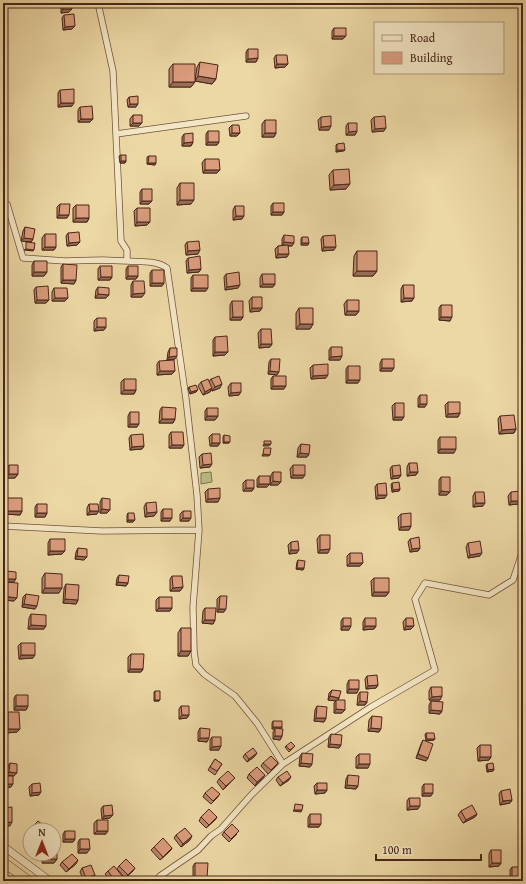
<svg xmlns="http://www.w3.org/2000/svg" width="526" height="884" viewBox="0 0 526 884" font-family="'Gentium Book Plus',serif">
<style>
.green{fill:#b8bf86;stroke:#807250}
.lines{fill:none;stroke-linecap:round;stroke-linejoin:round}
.minor-casing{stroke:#72523c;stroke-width:7}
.tertiary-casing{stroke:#72523c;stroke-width:8}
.trunk-casing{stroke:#492619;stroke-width:10}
.minor{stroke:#f3e6c4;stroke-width:5.5}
.tertiary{stroke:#f3e6c4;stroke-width:7}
.trunk{stroke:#ecd8a5;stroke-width:9}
.wall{fill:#bc876c;stroke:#492619}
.shaded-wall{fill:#996e58;stroke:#492619}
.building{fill:#db9d7d;stroke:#492619}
</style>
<rect width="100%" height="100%" fill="#ecd8a5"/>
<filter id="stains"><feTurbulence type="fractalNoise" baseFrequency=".005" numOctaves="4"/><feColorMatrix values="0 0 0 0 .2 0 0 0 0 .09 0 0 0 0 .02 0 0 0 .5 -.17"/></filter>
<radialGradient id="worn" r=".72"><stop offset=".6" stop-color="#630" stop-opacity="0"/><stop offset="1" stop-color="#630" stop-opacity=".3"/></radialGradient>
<path class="green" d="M211,472L212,482L201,484V473Z"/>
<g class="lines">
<defs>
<path id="minor" d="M98,3L113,71L121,241L127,250V261C140,262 156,260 167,268L186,399L197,495L199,530L193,607L194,651L196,665L204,674L235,696L257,723L283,764L371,707L435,670L415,599L425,583L489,595L513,580L523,550
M116,134L246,116
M3,204H7L23,258L65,261L102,260L127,261
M3,526L102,531L199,530
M156,881L160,876L198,850L211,836L221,829L252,794L283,764"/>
<path id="tertiary" d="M3,846L50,881"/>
<path id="trunk" d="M3,862L29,881
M3,880L4,881"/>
</defs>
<use href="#minor" class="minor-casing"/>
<use href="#tertiary" class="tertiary-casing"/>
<use href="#trunk" class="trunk-casing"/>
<use href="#minor" class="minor"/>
<use href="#tertiary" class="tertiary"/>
<use href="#trunk" class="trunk"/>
</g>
<path class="wall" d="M62,3H71L69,12L61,13V5Z
M64,15L75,26L72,29L63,30L62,18Z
M334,28L346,36L343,39H332V31Z
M248,49L258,58L256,62H246V52Z
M276,55L285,67L275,68L274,58Z
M200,62L216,79L212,84L195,81L191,87H169V69L173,64L195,80L197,67Z
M60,90L72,106L58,107V93Z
M129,97L136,107H128L127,100Z
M80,107L90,122H78V110Z
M133,115L139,126H130V119Z
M321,117L329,130H319L318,120Z
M374,117L384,131L372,132L371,120Z
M265,120L276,133L274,137H262V124Z
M348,123L357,131L355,135H346V126Z
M232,125L240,133L237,136H230L229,128Z
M208,131L219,142L217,145H206V134Z
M184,134L193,142L191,146H182V137Z
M337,144L345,150L343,151L336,152V145Z
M121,155L126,161L125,163H120L119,156Z
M149,156L155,165L147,164V157Z
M205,159L217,173H203L202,163Z
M333,170L346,189L330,190L329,175Z
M180,183L191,204L177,205V188Z
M142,189L152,201L149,204H140V192Z
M273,203L284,212L282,215H271V206Z
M60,204L67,218H57V207Z
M76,205L89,218L87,222H73V208Z
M235,206L242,219L233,220V210Z
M137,208L150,222L147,225L135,226L134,211Z
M25,227L33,239L31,242L21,241L23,231Z
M68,233L80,242L77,245L67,246L66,236Z
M45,234L56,247L54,250H42V238Z
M284,235L292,246H288L287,257L276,258L275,249L278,246H285L282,245V239Z
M323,236L334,250L322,251L321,239Z
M302,237L308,245H301V239Z
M187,242L198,254L186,255L185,245Z
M357,251L377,271L373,276H353L354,256Z
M188,258L201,269L199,272L187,273L186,261Z
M34,261L47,272L44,276H32V265Z
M63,264L76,280L74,284L61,283V267Z
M100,266L112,277L110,280H98V269Z
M128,266L138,276L136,279H126V269Z
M152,270L164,283L162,286H150V273Z
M226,274L238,288L225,290L224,277Z
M262,274L275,284L273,287H260V278Z
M193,275L206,291H191V278Z
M133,281L142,297H131V285Z
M403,285L412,301L401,302V289Z
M36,287L46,303H35L34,290Z
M98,287L106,298H95L96,290Z
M54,288L68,298L65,301H52V292Z
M252,297L262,308L260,311L250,312L249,301Z
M347,300L359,311L356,315H345L344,304Z
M232,301L243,317L241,320H230V305Z
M441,305L450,321L439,320V308Z
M299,308L313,324L310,329H296V313Z
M97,318L106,327L104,330L94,331V321Z
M261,329L272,344L270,347L259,348L258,333Z
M215,337L225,355L213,356V340Z
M331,347L340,360H329V350Z
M170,348L175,359L167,360L168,352Z
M271,359L277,375L268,374L269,362Z
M382,359L392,371H380V363Z
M159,361L172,374L157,375V364Z
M313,365L326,378L311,379L310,368Z
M348,366L358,383H346V369Z
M273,376L284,389H271V379Z
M124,379L136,390L134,394H121V382Z
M211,379L220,388L212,391V389L210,392L203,395L198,386L201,382H209Z
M231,383L239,395L229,396L228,387Z
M189,387L198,390L196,392L190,394L188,389Z
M420,395L425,407H418V398Z
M448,402L460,413L458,417H446L445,405Z
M395,403L402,420H393L392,406Z
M162,407L175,419L173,423H159L160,410Z
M207,408L218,416L215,420H205V411Z
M130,412L137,427H128V416Z
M500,416L516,429L514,433L499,434L498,419Z
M171,432L182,448H169V435Z
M212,434L220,443L218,446H210L209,437Z
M131,435L144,446L142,449L130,450L129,438Z
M224,435L229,443H223V437Z
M440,437L454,453H438V440Z
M301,444L309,454L307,457H297L298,448Z
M202,454L210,467L200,468L199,457Z
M409,463L418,472L416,475L407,476V467Z
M9,465L18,474L15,478H6V469Z
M293,465L303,478H291L290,469Z
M392,466L401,475L399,478L391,479L390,469Z
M273,472L278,485H270L271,475Z
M259,476L270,484L267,487H257V479Z
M441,477L450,492L447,495H439V480Z
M246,480L254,488L252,491H243V483Z
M392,483L400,489L399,491L392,492L391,485Z
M377,484L385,498L376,499L375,487Z
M208,489L218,502H206L205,492Z
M475,492L483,506L473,507V496Z
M511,492L518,504L509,505L508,496Z
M7,498L22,511L20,515L4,514L5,501Z
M102,498L110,510L107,513H100V502Z
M146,503L157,512L154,516L145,517L144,507Z
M37,504L47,513L45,517H35V507Z
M89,504L97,514L87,515V508Z
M163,509L170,521H161V512Z
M183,511L189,521H180V514Z
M128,513L133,522H127V515Z
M401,514L411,526L409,530H399L398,517Z
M320,535L328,553H318L317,539Z
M50,539L62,554L48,555V543Z
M410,539L420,548L418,551L410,552L408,542Z
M291,542L297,553L289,554L288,545Z
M468,543L480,556L468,558L466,547Z
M78,548L84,560L75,559L76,552Z
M350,553L360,566H347V556Z
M298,560L304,568L303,570L296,569L297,562Z
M6,571L14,582H9L14,601L3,600V583L4,582V574Z
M45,573L59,593H42V578Z
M119,575L128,583L126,586L116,585L117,578Z
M172,576L183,587L180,591H170V579Z
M374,578L389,592L386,596H372L371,581Z
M66,584L78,600L76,604L63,603L64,588Z
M26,594L35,609L22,607L23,597Z
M220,596L224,612H217V599Z
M159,597L172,608L170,611H156V600Z
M205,608L215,620L213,624L202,623L203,611Z
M31,614L44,629H28L29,618Z
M343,618L349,630H341V621Z
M365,618L376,626L374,629L363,630V622Z
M406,618L414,626L411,629L404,630L403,622Z
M181,628L191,651L188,656H178V633Z
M21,643L33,658L19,659L18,646Z
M131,654L143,669L141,672H128V657Z
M367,676L378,685L376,688L366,689L365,679Z
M349,680L357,693H347V684Z
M431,687L440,700H429V691Z
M332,690L339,698L338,700L345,710L342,713H334V703L336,701L328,700L329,693Z
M155,691L160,700L159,701H154V692Z
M360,692L367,702L365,705H357L358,695Z
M16,695L28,706L26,710H14V698Z
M431,701L442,711L440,714L429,713V705Z
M181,706L189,715L187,718L179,719V709Z
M317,706L326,718L324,722L314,721L315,710Z
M8,712L17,732L6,733L5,715Z
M372,716L379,732L368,731L369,720Z
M273,721L282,727L281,729L282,736L280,740L273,739V732L275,729H272V723Z
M200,728L207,742L198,741V732Z
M426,733L435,739L434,740L426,741L425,735Z
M331,734L341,745L339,748L328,747L329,737Z
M212,737L219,750H210V740Z
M423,740L428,758L426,761L416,758L421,744Z
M480,745L491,757L489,760L478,761L477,748Z
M286,746H295L289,752L285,747Z
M257,753L254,757L247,762L243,757L245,754Z
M302,753L312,764L310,767L299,766L300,756Z
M359,754L368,768H356V757Z
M215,759L222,764L215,775L208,770Z
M10,763L14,776L7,775L8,766Z
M263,763H278L276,766L268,774L261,766Z
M487,764L494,769L493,771L487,772L486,765Z
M249,774L263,778L255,786L247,778Z
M348,775L358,786L356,789L345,788L346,779Z
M4,776L11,787L3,788V778Z
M278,777L289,780L280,786L276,780Z
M235,778L223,790L217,782L219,779Z
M317,783L327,790L325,793L315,794L314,786Z
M32,784L39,795L30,796L29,787Z
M424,784L431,796H422V787Z
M501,791L512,800L510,803L500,805L499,794Z
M205,793L220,794L217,798L211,804L203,797Z
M409,798L418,809L407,810V801Z
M103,806L113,815L110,818L102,819L101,809Z
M461,811L477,814L475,817L463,823L458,815Z
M310,814L319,827H308V818Z
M201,817H217L215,820L206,828L199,821Z
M97,820L106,834H94V823Z
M30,830V838L26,834Z
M65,831L75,839L73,842H63V834Z
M224,832L237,834L229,842L222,835Z
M176,835L190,840L181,847L174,838Z
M80,839L87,853H78V842Z
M154,847L172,848L170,851L160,860L151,850Z
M491,850L501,863L499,866L489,867V854Z
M43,854H54L57,859L54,863H42Z
M62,862L76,864L66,872L60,865Z
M195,863L205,881L193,880V866Z
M119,866L133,871L125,878L117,869Z
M512,867L523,878L521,881H510V870Z
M82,868L95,875L93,878L86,881H84L80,872Z
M108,871L123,877L121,880L119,881H111L105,874Z"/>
<path class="shaded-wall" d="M252,3H263L262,4H252Z
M63,9H72L69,12L61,13Z
M75,26L72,29L63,30L65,27Z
M334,36H346L343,39H332Z
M258,58L256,62H246L248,59Z
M277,64H288L285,67L275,68Z
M198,76L216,79L212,84L195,81Z
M173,82H195L191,87H169Z
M61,103H74L72,106L58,107Z
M130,104H138L136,107H128Z
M81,119H93L90,122H78Z
M133,123H142L139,126H130Z
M331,126L329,130H319L321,127Z
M386,128L384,131L372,132L375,129Z
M357,131L355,135H346L349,132Z
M232,133H240L237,136H230Z
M265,133H276L274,137H262Z
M193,142L191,146H182L184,143Z
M208,142H219L217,145H206Z
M337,150H345L343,151L336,152Z
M121,161H126L125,163H120Z
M148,163H156L155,165L147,164Z
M205,170H220L217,173H203Z
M350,184L346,189L330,190L334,185Z
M180,200H194L191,204L177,205Z
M142,201H152L149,204H140Z
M273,212H284L282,215H271Z
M59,215H69L67,218H57Z
M236,216H244L242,219L233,220Z
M76,218H89L87,222H73Z
M137,222H150L147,225L135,226Z
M24,238L33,239L31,242L21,241Z
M80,242L77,245L67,246L69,243Z
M284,242L294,243L292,246L282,245Z
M302,243H309L308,245H301Z
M45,247H56L54,250H42Z
M324,247H336L334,250L322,251Z
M26,249L34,250L33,251L24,250Z
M200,250L198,254L186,255L188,251Z
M278,254H289L287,257L276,258Z
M201,269L199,272L187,273L189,270Z
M357,271H377L373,276H353Z
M34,272H47L44,276H32Z
M128,276H138L136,279H126Z
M101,277H112L110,280H98Z
M63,280H76L74,284L61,283Z
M152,283H164L162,286H150Z
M263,284H275L273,287H260Z
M240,285L238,288L225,290L227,287Z
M193,288H208L206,291H191Z
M145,293L142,297H131L133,294Z
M98,294L109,295L106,298H95Z
M55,298H68L65,301H52Z
M404,298H414L412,301L401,302Z
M37,300H49L46,303H35Z
M252,308H262L260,311L250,312Z
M347,311H359L356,315H345Z
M233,317H243L241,320H230Z
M441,317H452L450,321L439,320Z
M300,324H313L310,329H296Z
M97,327H106L104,330L94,331Z
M261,344H272L270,347L259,348Z
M215,352H228L225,355L213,356Z
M177,356L175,359L167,360L169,357Z
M342,356L340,360H329L331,357Z
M382,368H394L392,371H380Z
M160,371H175L172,374L157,375Z
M270,371L279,372L277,375L268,374Z
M328,375L326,378L311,379L313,376Z
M348,380H360L358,383H346Z
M222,384L220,388L212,391L215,387Z
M273,386H286L284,389H271Z
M212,388L210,392L203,395L205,392Z
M124,390H136L134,394H121Z
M198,390L196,392L190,394L191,392Z
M241,392L239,395L229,396L231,393Z
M420,404H427L425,407H418Z
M460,413L458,417H446L448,414Z
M207,416H218L215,420H205Z
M395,417H404L402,420H393Z
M162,419H175L173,423H159Z
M130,424H139L137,427H128Z
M516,429L514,433L499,434L502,430Z
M224,442H230L229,443H223Z
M212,443H220L218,446H210Z
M264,444H271L269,446H263Z
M172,445H184L182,448H169Z
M144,446L142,449L130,450L132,447Z
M440,449H456L454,453H438Z
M300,453L309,454L307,457H297Z
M263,454L270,455L269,456H262Z
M212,464L210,467L200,468L203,465Z
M410,472H418L416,475L407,476Z
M9,474H18L15,478H6Z
M293,475H305L303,478H291Z
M401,475L399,478L391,479L393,476Z
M273,481L281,482L278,485H270Z
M259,484H270L267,487H257Z
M246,488H254L252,491H243Z
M400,489L399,491L392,492L393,490Z
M441,491L450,492L447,495H439Z
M378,495H387L385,498L376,499Z
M220,498L218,502H206L208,499Z
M511,501H521L518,504L509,505Z
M476,503H485L483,506L473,507Z
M102,509L110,510L107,513H100Z
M7,511H22L20,515L4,514Z
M90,511H99L97,514L87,515Z
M157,512L154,516L145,517L147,513Z
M37,513H47L45,517H35Z
M163,518H172L170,521H161Z
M183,518H191L189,521H180Z
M128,520H135L133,522H127Z
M411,526L409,530H399L401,527Z
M420,548L418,551L410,552L412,549Z
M330,549L328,553H318L320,550Z
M291,550H299L297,553L289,554Z
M50,551H65L62,554L48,555Z
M482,553L480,556L468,558L470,555Z
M77,556L87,557L84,560L75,559Z
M350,563H363L360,566H347Z
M297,568H304L303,570L296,569Z
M6,579H16L14,582H4Z
M118,582L128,583L126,586L116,585Z
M183,587L180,591H170L173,588Z
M45,588H62L59,593H42Z
M374,592H389L386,596H372Z
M3,596L17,598L14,601L3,600Z
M65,599L78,600L76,604L63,603Z
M24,604L37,606L35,609L22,607Z
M159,608H172L170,611H156Z
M219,609H226L224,612H217Z
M205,620H215L213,624L202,623Z
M31,625L46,626L44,629H28Z
M343,626H351L349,630H341Z
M365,626H376L374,629L363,630Z
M406,626H414L411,629L404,630Z
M181,651H191L188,656H178Z
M21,655H35L33,658L19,659Z
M130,669H143L141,672H128Z
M378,685L376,688L366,689L368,686Z
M349,689H359L357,693H347Z
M330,696L339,698L337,701L336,700V701L328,700Z
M442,696L440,700H429L432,697Z
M155,700H160L159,701H154Z
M360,701L367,702L365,705H357Z
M16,706H28L26,710H14Z
M336,709L345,710L342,713H334Z
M431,710L442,711L440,714L429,713Z
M182,715H189L187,718L179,719Z
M316,718H326L324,722L314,721Z
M273,727H282L281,729H272Z
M371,728L381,729L379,732L368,731Z
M8,729H20L17,732L6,733Z
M275,736H282L280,740L273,739Z
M200,738H209L207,742L198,741Z
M427,739H435L434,740L426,741Z
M330,744L341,745L339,748L328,747Z
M221,746L219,750H210L212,747Z
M257,753L254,757L247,762L249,759Z
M418,754L428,758L426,761L416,758Z
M480,757H491L489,760L478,761Z
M301,763L312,764L310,767L299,766Z
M359,764H370L368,768H356Z
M494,769L493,771L487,772L488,770Z
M9,772L17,773L14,776L7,775Z
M265,775L263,778L255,786L257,782Z
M291,777L289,780L280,786L283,783Z
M235,778L223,790L226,786Z
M5,784H13L11,787L3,788Z
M347,785L358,786L356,789L345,788Z
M317,790H327L325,793L315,794Z
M41,792L39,795L30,796L32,793Z
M424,793H433L431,796H422Z
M512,800L510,803L500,805L503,801Z
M410,806H420L418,809L407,810Z
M294,810H302L301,812L293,811Z
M477,814L475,817L463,823L466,820Z
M113,815L110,818L102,819L104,816Z
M217,817L215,820L206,828Z
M12,822L10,826H3V823Z
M310,824H321L319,827H308Z
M97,831H108L106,834H94Z
M192,836L190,840L181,847L183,844Z
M65,839H75L73,842H63Z
M172,848L170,851L160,860Z
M80,849H90L87,853H78Z
M45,859H57L54,863H42Z
M78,860L76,864L66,872Z
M492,863H501L499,866L489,867Z
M135,868L133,871L125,878Z
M95,875L93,878L85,881L86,878Z
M123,877L121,880L119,881H115Z
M195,877L207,878L205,881L193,880Z
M512,878H523L521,881H510Z"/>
<path class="building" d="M63,3H71L72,9H63Z
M74,14L75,26L65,27L64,15Z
M334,28H346V36H334Z
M248,49H258V58L248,59Z
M276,55H287L288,64H277Z
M200,62L218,65L216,79L198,76Z
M173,64H195V82H173Z
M74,89V103H61L60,90Z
M138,96V104H130L129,97Z
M92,106L93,119H81L80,107Z
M133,115H142V123H133Z
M331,116V126L321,127V117Z
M385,116L386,128L375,129L374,117Z
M265,120H276V133H265Z
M348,123H357V131L349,132Z
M232,125H239L240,133H232Z
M208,131H219V142H208Z
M193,133V142L184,143V134Z
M344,143L345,150H337V144Z
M121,155H126V161H121Z
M149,156H156V163H148Z
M205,159H219L220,170H205Z
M349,169L350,184L334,185L333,170Z
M180,183H194V200H180Z
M142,189H152V201H142Z
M273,203H284V212H273Z
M60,204H70L69,215H59Z
M76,205H89V218H76Z
M235,206H244V216H236Z
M137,208H150V222H137Z
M25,227L35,229L33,239L24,238Z
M79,232L80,242L69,243L68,233Z
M45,234H56V247H45Z
M284,235L294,236V243L284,242Z
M335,235L336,247H324L323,236Z
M302,237H308L309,243H302Z
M199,241L200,250L188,251L187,242Z
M26,242L35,243L34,250L26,249Z
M288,245L289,254H278V246Z
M357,251H377V271H357Z
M200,256L201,269L189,270L188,258Z
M34,261H47V272H34Z
M63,264L77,265L76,280H63Z
M100,266H112V277H101Z
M128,266H138V276H128Z
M152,270H164V283H152Z
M239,272L240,285L227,287L226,274Z
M262,274H275V284H263Z
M193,275H208V288H193Z
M133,281H144L145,293L133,294Z
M403,285H414V298H404Z
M48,286L49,300H37L36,287Z
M98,287L109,288V295L98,294Z
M54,288H67L68,298H55Z
M252,297H262V308H252Z
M347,300H359V311H347Z
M232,301H243V317H233Z
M441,305H452V317H441Z
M299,308H313V324H300Z
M97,318H106V327H97Z
M261,329H271L272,344H261Z
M227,336L228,352H215V337Z
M331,347H342V356L331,357Z
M170,348H177V356L169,357Z
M271,359H280L279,372L270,371Z
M382,359H394V368H382Z
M174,360L175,371H160L159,361Z
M328,364V375L313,376V365Z
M348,366H360V380H348Z
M219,376L222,384L215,387L211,379Z
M273,376H286V386H273Z
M124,379H136V390H124Z
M208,379L212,388L205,392L201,382Z
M231,383H241V392L231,393Z
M196,385L198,390L191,392L189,387Z
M420,395H427V404H420Z
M448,402H460V413L448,414Z
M395,403H404V417H395Z
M162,407L176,408L175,419H162Z
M207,408H218V416H207Z
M130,412H139V424H130Z
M514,415L516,429L502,430L500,416Z
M171,432H183L184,445H172Z
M143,434L144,446L132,447L131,435Z
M212,434H220V443H212Z
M224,435L230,436V442H224Z
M440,437H456V449H440Z
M264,441H271V444H264Z
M301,444L310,445L309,454L300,453Z
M264,448H271L270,455L263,454Z
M211,453L212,464L203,465L202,454Z
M409,463H417L418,472H410Z
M9,465H18V474H9Z
M293,465H305V475H293Z
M400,465L401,475L393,476L392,466Z
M273,472H281V482L273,481Z
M259,476H270V484H259Z
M441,477H450V492L441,491Z
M246,480H254V488H246Z
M399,482L400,489L393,490L392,483Z
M386,483L387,495H378L377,484Z
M220,488V498L208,499V489Z
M520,491L521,501H511V492Z
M475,492H484L485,503H476Z
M7,498H22V511H7Z
M102,498L110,499V510L102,509Z
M156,502L157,512L147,513L146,503Z
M37,504H47V513H37Z
M89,504H98L99,511H90Z
M163,509H172V518H163Z
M183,511H191V518H183Z
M128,513H134L135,520H128Z
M411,513V526L401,527V514Z
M3,530H5V542H3Z
M320,535H330V549L320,550Z
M419,537L420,548L412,549L410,539Z
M50,539H65V551H50Z
M298,541L299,550H291V542Z
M480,541L482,553L470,555L468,543Z
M78,548L87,549V557L77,556Z
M350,553H362L363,563H350Z
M298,560L305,561L304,568H297Z
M6,571L16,572V579H6Z
M45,573L62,574V588H45Z
M119,575L129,576L128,583L118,582Z
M172,576H182L183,587L173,588Z
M374,578H389V592H374Z
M4,582L18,583L17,598L3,596Z
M66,584L79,585L78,600L65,599Z
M26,594L39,596L37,606L24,604Z
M220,596H227L226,609H219Z
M159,597H172V608H159Z
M205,608H216L215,620H205Z
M31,614L46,615V626L31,625Z
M343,618H351V626H343Z
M365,618H376V626H365Z
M406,618H413L414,626H406Z
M181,628H191V651H181Z
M21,643H35V655H21Z
M131,654H144L143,669H130Z
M377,675L378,685L368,686L367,676Z
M349,680H359V689H349Z
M431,687H442V696L432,697Z
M332,690L341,691L339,698L330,696Z
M155,691H160V700H155Z
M360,692H368L367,702L360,701Z
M16,695H28V706H16Z
M336,700H345V710L336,709Z
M431,701L443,702L442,711L431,710Z
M181,706H189V715H182Z
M317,706L327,707L326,718H316Z
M8,712H19L20,729H8Z
M372,716L382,717L381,729L371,728Z
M273,721H282V727H273Z
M200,728L210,729L209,738H200Z
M275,728L283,729L282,736H275Z
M426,733H434L435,739H427Z
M331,734L342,735L341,745L330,744Z
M212,737H221V746L212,747Z
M423,740L433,744L428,758L418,754Z
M291,742L295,746L290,750L286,746Z
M480,745H491V757H480Z
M253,748L257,753L249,759L245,754Z
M302,753L313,754L312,764L301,763Z
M359,754H370V764H359Z
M271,756L278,763L271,770L263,763Z
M215,759L222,764L217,771L210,767Z
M10,763L17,764V773L9,772Z
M493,763L494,769L488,770L487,764Z
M257,767L265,775L257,782L249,774Z
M228,771L235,778L226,786L219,779Z
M287,771L291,777L283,783L278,777Z
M348,775L359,776L358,786L347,785Z
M4,776H13V784H5Z
M40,783L41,792L32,793V784Z
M317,783H327V790H317Z
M424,784H433V793H424Z
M212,787L220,794L213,801L205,793Z
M510,789L512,800L503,801L501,791Z
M409,798H420V806H410Z
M295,804L303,805L302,810H294Z
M112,805L113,815L104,816L103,806Z
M472,805L477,814L466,820L461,811Z
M12,807V822L3,823V808Z
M209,809L217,817L209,825L201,817Z
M310,814H321V824H310Z
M97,820H108V831H97Z
M38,821L48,829V830H30V833L28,831Z
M232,824L239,831L231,839L224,832Z
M185,828L192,836L183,844L176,835Z
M65,831H75V839H65Z
M163,838L172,848L163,857L154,847Z
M80,839H89L90,849H80Z
M54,847H57V859H45V854H54Z
M491,850H501V863H492Z
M72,854L78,860L69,869L62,862Z
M126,859L135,868L128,875L119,866Z
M195,863H208L207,878L195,877Z
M91,865L95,875L86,878L82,868Z
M114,866L123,877L115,881L108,871Z
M512,867H523V878H512Z"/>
<rect width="526" height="884" fill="none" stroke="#ecd8a5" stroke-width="16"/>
<rect x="4" y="4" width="518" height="876" fill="none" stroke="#492619" stroke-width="2"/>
<rect x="8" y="8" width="510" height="868" fill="none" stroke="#492619"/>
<rect x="374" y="22" width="130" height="52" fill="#f3e6c4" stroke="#af9980"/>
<rect x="382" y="35" width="20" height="6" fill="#f3e6c4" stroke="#af9980"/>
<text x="410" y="42" font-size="12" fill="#492619">Road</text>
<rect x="382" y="52" width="20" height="12" fill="#db9d7d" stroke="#af9980"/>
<text x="410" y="62" font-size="12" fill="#492619">Building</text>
<g transform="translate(42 842)"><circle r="19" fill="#f3e6c4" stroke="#af9980"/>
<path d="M0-3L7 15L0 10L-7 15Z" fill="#8f2418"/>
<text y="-6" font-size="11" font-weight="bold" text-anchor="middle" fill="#492619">N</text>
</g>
<path d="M376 854v6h105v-6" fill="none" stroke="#492619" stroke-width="2"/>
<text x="382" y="854" font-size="12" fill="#492619" stroke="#f3e6c4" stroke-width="3" paint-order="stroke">100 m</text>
<rect width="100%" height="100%" filter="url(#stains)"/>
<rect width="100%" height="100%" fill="url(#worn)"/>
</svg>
